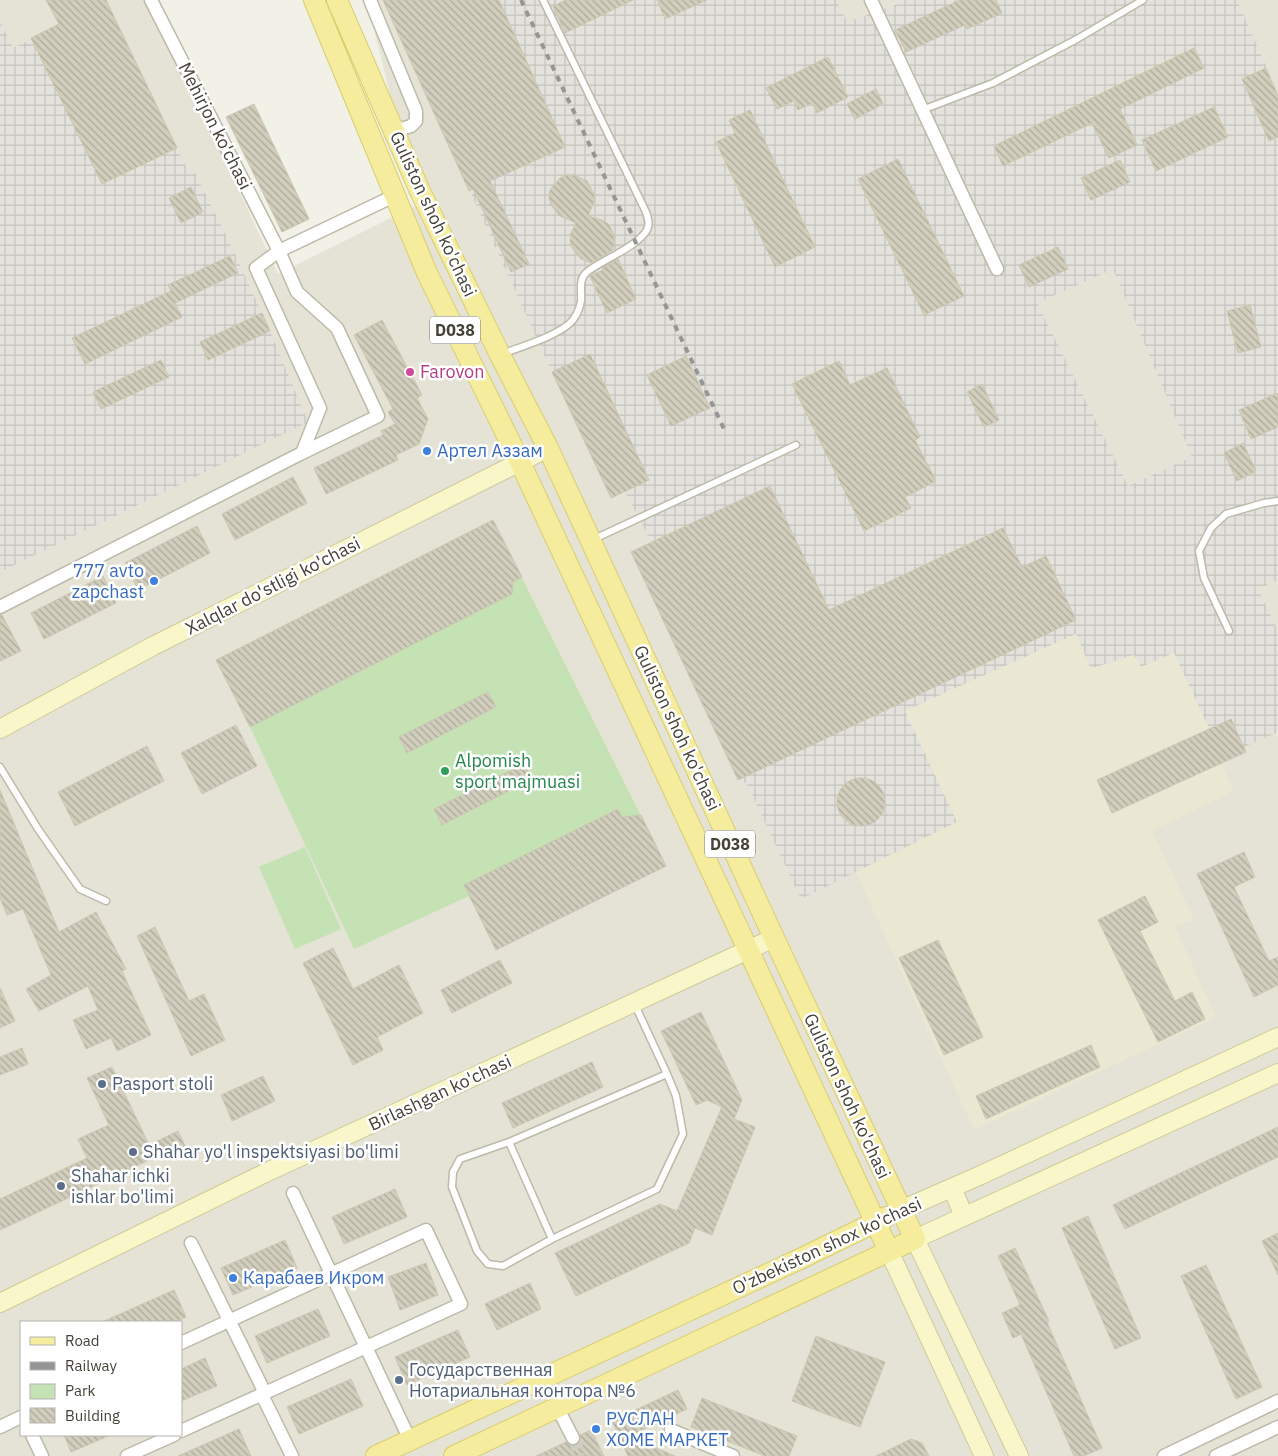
<svg xmlns="http://www.w3.org/2000/svg" width="1278" height="1456" viewBox="0 0 1278 1456" font-family="'IBM Plex Sans',sans-serif">
<style>
.residential{fill:#e5e3d5;fill-rule:evenodd}
.industrial{fill:url(#industrial-grid);fill-rule:evenodd}
.education{fill:#eae8d2}
.green{fill:#c4e2b3}
.building{fill:url(#building-back-hatch);stroke:#ccc7b1}
.lines{fill:none;stroke-linecap:round;stroke-linejoin:round}
.street-tunnel{stroke:#cfcec4;stroke-width:12;stroke-dasharray:12 6;stroke-linecap:butt}
.lane-casing{stroke:#bcbaaa;stroke-width:9}
.street-casing{stroke:#bcbaaa;stroke-width:15}
.secondary-casing{stroke:#cdca9a;stroke-width:20}
.primary-casing{stroke:#d8cd6e;stroke-width:22}
.lane{stroke:#fff;stroke-width:6}
.street{stroke:#fff;stroke-width:12}
.secondary{stroke:#f9f7c9;stroke-width:18}
.primary{stroke:#f5ed9d;stroke-width:20}
.rail{stroke:#959595;stroke-width:4;stroke-dasharray:6 6;stroke-linecap:butt}
.hotel-dot{fill:#d1479c;stroke:#fff;stroke-width:2}
.shop-dot{fill:#3f7fe0;stroke:#fff;stroke-width:2}
.leisure-dot{fill:#2e9e5b;stroke:#fff;stroke-width:2}
.service-dot{fill:#5c6f8a;stroke:#fff;stroke-width:2}
.labels{text-anchor:middle;stroke-width:5;stroke-linejoin:round;paint-order:stroke}
.shield{fill:#fff;stroke:#7c7a73;stroke-width:1}
.shield-label{font-size:16px;font-weight:bold;fill:#444137}
.street-label{font-size:18px;fill:#444137;stroke:#fff}
.hotel-label{font-size:18px;fill:#b23c85;stroke:#fff;text-anchor:start}
.shop-label{font-size:18px;fill:#366cbe;stroke:#fff;text-anchor:start}
.leisure-label{font-size:18px;fill:#27864d;stroke:#fff;text-anchor:start}
.service-label{font-size:18px;fill:#4e5e75;stroke:#fff;text-anchor:start}
</style>
<defs>
<pattern id="industrial-grid" width="8" height="8" patternUnits="userSpaceOnUse" patternTransform="scale(1.25)"><rect width="8" height="8" fill="#e4e2dc"/><path d="M0 4h8M4 0v8" fill="none" stroke="#c5c3bd"/></pattern>
<pattern id="building-back-hatch" width="6" height="6" patternUnits="userSpaceOnUse" patternTransform="scale(1.25)"><rect width="6" height="6" fill="#d2cebd"/><path d="M-1 5l2 2M0 0l6 6M5-1l2 2" fill="none" stroke="#aca99a"/></pattern>
</defs>
<rect width="100%" height="100%" fill="#f2f1e7"/>
<path class="residential" d="M0,0H150L278,274L417,205L367,0H1278V1456H0ZM21,1322H181V1435H21Z"/>
<path class="industrial" d="M383,0H836L847,22L901,3L900,0H1237L1278,94V580L1258,589L1278,631V732L1244,747L1231,719L1209,729L1174,653L1140,668L1134,655L1090,669L1076,634L905,711L957,822L801,899L746,782L740,785L631,552L651,542L625,491L611,498L541,348ZM1113,269L1192,457L1128,486L1037,303Z
M106,1L189,173L194,171L235,254L270,331L308,422L0,572V22L13,48Z"/>
<path class="education" d="M1076,634L1091,669L1134,655L1141,667L1174,653L1209,728L1231,719L1246,752L1221,763L1234,791L1152,831L1194,920L1175,927L1216,1017L974,1130L856,872L957,822L905,711Z"/>
<path class="green" d="M493,520L666,866L496,950L469,896L354,949L250,727L216,660Z
M305,847L341,929L295,949L259,867Z"/>
<path class="building" d="M46,0H106L177,148L102,184L31,38L59,24Z
M383,0H499L565,147L490,181L529,264L511,272L473,189L469,191Z
M566,0H633L565,33L553,6Z
M657,0H707L665,19Z
M960,0H996L1002,13L967,29L965,25L906,52L895,30Z
M1194,48L1204,68L1120,109L1137,145L1109,158L1092,123L1003,166L994,146Z
M828,57L848,97L817,113L812,103L798,110L794,101L777,109L766,88Z
M1266,68L1278,96V137L1269,141L1242,79Z
M876,89L883,104L855,119L847,104Z
M254,104L309,219L282,232L226,117Z
M1214,107L1228,137L1156,171L1142,140Z
M750,110L815,247L775,267L716,142L735,133L729,120Z
M898,159L964,296L924,315L858,179Z
M1120,160L1130,182L1091,200L1081,178Z
M566,175H574L587,181L594,194V202L588,216L602,220L608,224L612,230L614,237L613,250L591,263L581,259L572,248L570,241L571,233L576,223L560,216L551,205L549,198L550,190L560,178Z
M191,187L203,212L181,223L169,198Z
M1058,247L1068,269L1029,287L1019,265Z
M230,256L238,273L175,303L182,317L85,364L72,338L171,291L168,285Z
M618,259L636,299L607,313L590,276L605,269L602,268Z
M1250,305L1261,347L1238,353L1227,311Z
M262,313L270,331L208,360L200,342Z
M382,320L422,395L417,398L428,419L419,444L396,455L398,460L326,494L314,468L383,435L381,431L395,424L388,412L393,409L354,335Z
M590,354L649,480L611,498L552,372Z
M686,356L710,408L671,426L647,375Z
M161,360L169,377L101,409L93,392Z
M839,361L850,385L887,368L920,437L915,440L936,481L905,497L911,508L864,531L792,384Z
M982,384L999,420L984,427L967,392Z
M1278,393V427L1251,439L1239,410Z
M1243,443L1256,471L1237,481L1224,453Z
M293,477L307,503L235,540L222,514Z
M770,486L829,610L1003,528L1022,567L1046,556L1076,620L738,780L631,552Z
M493,520L522,577L513,582L512,594L250,727L216,660Z
M197,526L210,553L138,590L125,563Z
M103,576L116,603L44,639L31,613Z
M0,615H2L21,651L0,661Z
M488,692L496,707L407,753L399,737Z
M1231,719L1246,752L1112,813L1097,780Z
M236,725L257,766L202,794L181,753Z
M147,746L164,781L75,826L58,792Z
M524,764L532,779L442,825L434,809Z
M837 802a24 24 0 1 1 48 0a24 24 0 1 1-48 0Z
M0,790L59,932L96,912L126,969L122,971L151,1035L117,1051L111,1038L86,1049L73,1020L98,1010L88,986L39,1011L26,989L51,975L23,909L7,915L0,898Z
M618,809L622,817L641,815L666,866L496,950L464,885Z
M1244,852L1255,877L1234,887L1269,961L1278,957V985L1254,997L1197,874Z
M1145,896L1158,922L1140,931L1175,1001L1192,992L1205,1019L1158,1042L1098,920Z
M155,927L189,1001L204,994L225,1040L191,1056L137,936Z
M938,940L983,1037L944,1055L899,958Z
M333,948L353,989L399,965L423,1013L377,1037L383,1050L353,1065L303,963Z
M500,960L512,983L452,1013L441,990Z
M0,988L15,1021L0,1028Z
M701,1012L742,1100L734,1119L755,1127L712,1235L695,1228L689,1243L576,1296L555,1253L660,1204L677,1211L722,1107L707,1100L696,1105L661,1031Z
M1091,1045L1100,1067L986,1119L976,1096Z
M22,1048L28,1064L0,1075V1057Z
M592,1062L603,1087L513,1128L502,1103Z
M112,1067L149,1145L178,1131L185,1146L165,1155L164,1153L0,1230V1199L87,1158L78,1139L109,1125L87,1078Z
M263,1076L275,1101L232,1121L221,1095Z
M1278,1127V1157L1125,1229L1113,1205Z
M395,1189L407,1217L344,1244L332,1217Z
M1088,1216L1141,1338L1115,1349L1062,1228Z
M1278,1233V1275L1262,1241Z
M285,1240L297,1268L233,1295L221,1268Z
M1015,1248L1049,1321L1047,1322L1102,1448L1084,1456H1074L1021,1334L1013,1338L1002,1313L1020,1305L998,1256Z
M426,1263L438,1295L400,1310L388,1277Z
M1206,1265L1262,1387L1236,1399L1181,1276Z
M530,1283L541,1309L497,1330L485,1304Z
M174,1290L186,1317L175,1322H102Z
M318,1309L330,1336L267,1363L255,1336Z
M458,1330L470,1357L407,1385L395,1357Z
M816,1336L885,1362L860,1427L792,1401Z
M205,1358L217,1386L181,1401V1369Z
M351,1379L363,1406L299,1434L287,1407Z
M678,1390L687,1409L629,1436L675,1456H628L612,1421Z
M702,1398L797,1436L789,1456H765L691,1427Z
M239,1429L251,1456H178Z
M591,1430L604,1456H536L566,1442L569,1445H576L580,1442V1435Z
M64,1435H111L71,1452Z
M911,1439L922,1443L929,1456H876Z"/>
<g class="lines">
<path class="street-tunnel" d="M573,1438L581,1456"/>
<defs>
<path id="lane" d="M922,110L993,83L1077,39L1143,0
M502,354C522,346 552,338 569,324C575,319 580,309 581,301C582,291 578,279 587,272C602,260 637,247 647,230C650,224 648,218 646,212L543,0
M592,540L796,445
M1229,631L1204,578L1199,551L1211,528L1226,514L1264,503L1278,501
M0,767L38,829L80,889L106,901
M635,1005L667,1074L676,1096L683,1134L657,1189L552,1239L503,1266L488,1264L477,1251L452,1187L453,1172L460,1159L509,1142L667,1074
M509,1142L552,1239"/>
<path id="street" d="M151,0L279,251L297,292L337,328L378,416L302,453
M370,0L416,111V121L411,126L401,129L390,122
M871,0L997,269
M0,607L302,453L320,408L256,268L279,251L394,196
M293,1193L410,1440
M191,1243L265,1393
M181,1343L426,1230L461,1304L181,1431
M262,1395L292,1456
M557,1407L573,1438
M0,1427L21,1417
M671,1430L733,1456
M32,1435L42,1456
M127,1456L174,1435
M1164,1456L1278,1401
M1216,1456L1278,1427"/>
<path id="secondary" d="M0,729L153,646L548,448
M952,1188L964,1216
M901,1210L981,1175L1278,1037
M889,1251L984,1456
M0,1303L263,1174L774,938
M1019,1456L915,1239L1278,1073"/>
<path id="primary" d="M314,0L427,273L520,462L889,1251
M337,0L419,189L500,355L548,448L774,938L915,1239L454,1456
M376,1456L802,1258L886,1217"/>
</defs>
<use href="#lane" class="lane-casing"/>
<use href="#street" class="street-casing"/>
<use href="#secondary" class="secondary-casing"/>
<use href="#primary" class="primary-casing"/>
<use href="#lane" class="lane"/>
<use href="#street" class="street"/>
<use href="#secondary" class="secondary"/>
<use href="#primary" class="primary"/>
<path class="rail" d="M521,0L724,429"/>
</g>
<circle class="hotel-dot" cx="410" cy="372" r="5"/>
<g class="shop-dot">
<circle cx="427" cy="451" r="5"/>
<circle cx="154" cy="581" r="5"/>
<circle cx="233" cy="1278" r="5"/>
<circle cx="596" cy="1429" r="5"/>
</g>
<circle class="leisure-dot" cx="445" cy="771" r="5"/>
<g class="service-dot">
<circle cx="102" cy="1084" r="5"/>
<circle cx="133" cy="1152" r="5"/>
<circle cx="61" cy="1186" r="5"/>
<circle cx="399" cy="1380" r="5"/>
</g>
<g class="labels">
<g class="shield">
<rect x="430" y="316.5" width="50" height="27" rx="4"/>
<rect x="705" y="830.5" width="50" height="27" rx="4"/>
</g>
<g class="shield-label">
<text x="455" y="336">D038</text>
<text x="730" y="850">D038</text>
</g>
<g class="street-label">
<text transform="translate(215 126) rotate(63)" y="6">Mehirjon ko'chasi</text>
<text transform="translate(433 214) rotate(65)" y="6">Guliston shoh ko'chasi</text>
<text transform="translate(273 586) rotate(-27)" y="6">Xalqlar do'stligi ko'chasi</text>
<text transform="translate(677 728) rotate(65)" y="6">Guliston shoh ko'chasi</text>
<text transform="translate(440 1093) rotate(-25)" y="6">Birlashgan ko'chasi</text>
<text transform="translate(847 1096) rotate(65)" y="6">Guliston shoh ko'chasi</text>
<text transform="translate(827 1246) rotate(-25)" y="6">O'zbekiston shox ko'chasi</text>
</g>
<g class="hotel-label">
<text x="420" y="378">Farovon</text>
</g>
<g class="shop-label">
<text x="437" y="457">Артел Аззам</text>
<text x="144" y="577" text-anchor="end">777 avto<tspan x="144" dy="21">zapchast</tspan></text>
<text x="243" y="1284">Карабаев Икром</text>
<text x="606" y="1425">РУСЛАН<tspan x="606" dy="21">ХОМЕ МАРКЕТ</tspan></text>
</g>
<g class="leisure-label">
<text x="455" y="767">Alpomish<tspan x="455" dy="21">sport majmuasi</tspan></text>
</g>
<g class="service-label">
<text x="112" y="1090">Pasport stoli</text>
<text x="143" y="1158">Shahar yo'l inspektsiyasi bo'limi</text>
<text x="71" y="1182">Shahar ichki<tspan x="71" dy="21">ishlar bo'limi</tspan></text>
<text x="409" y="1376">Государственная<tspan x="409" dy="21">Нотариальная контора №6</tspan></text>
</g>
</g>
<rect x="20" y="1321" width="162" height="115" fill="#ffffff" stroke="#b4b3af"/>
<rect x="30" y="1337" width="25" height="8" fill="#f5ed9d" stroke="#b4b3af"/>
<text x="65" y="1346" font-size="15" fill="#444137">Road</text>
<rect x="30" y="1362" width="25" height="8" fill="#959595" stroke="#b4b3af"/>
<text x="65" y="1371" font-size="15" fill="#444137">Railway</text>
<rect x="30" y="1384" width="25" height="15" fill="#c4e2b3" stroke="#b4b3af"/>
<text x="65" y="1396" font-size="15" fill="#444137">Park</text>
<rect x="30" y="1408" width="25" height="15" fill="url(#building-back-hatch)" stroke="#b4b3af"/>
<text x="65" y="1421" font-size="15" fill="#444137">Building</text>
</svg>
